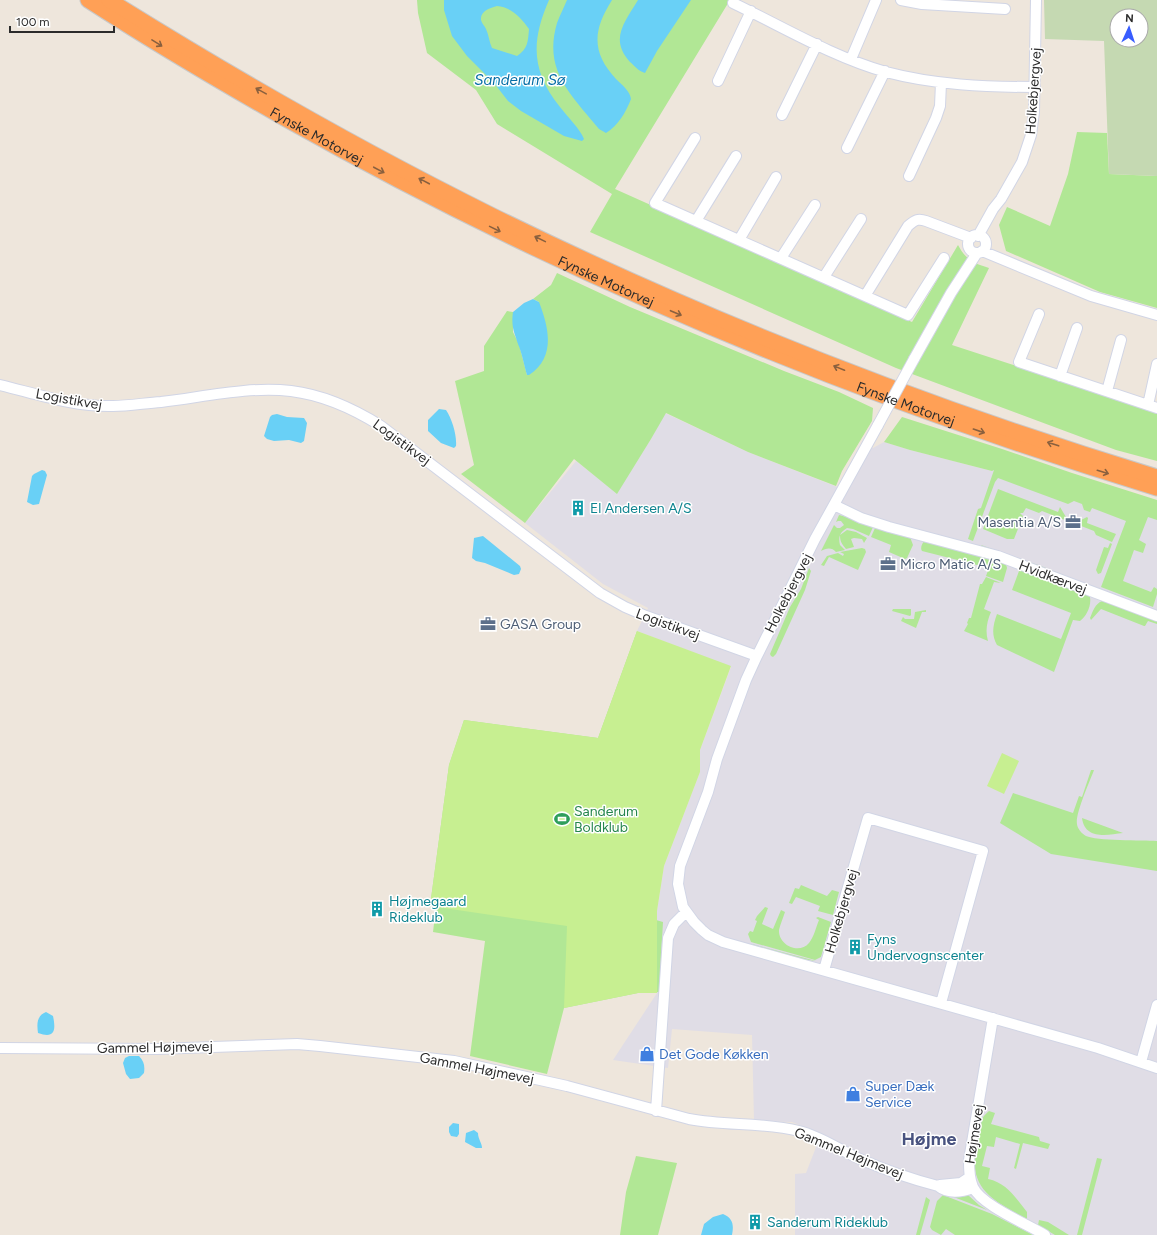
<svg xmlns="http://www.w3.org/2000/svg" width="1157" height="1235" viewBox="0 0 1157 1235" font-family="Figtree,sans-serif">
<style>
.industrial{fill:#e0dde6}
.green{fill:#b1e795}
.cemetery{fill:#c5d9b2;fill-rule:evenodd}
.pitch{fill:#c7ef91}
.water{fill:#69d0f6;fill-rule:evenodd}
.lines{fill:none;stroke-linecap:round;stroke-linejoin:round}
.minor-casing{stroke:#d1d5e5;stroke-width:12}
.highway-casing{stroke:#c8c8c8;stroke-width:17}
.minor{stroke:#fff;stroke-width:10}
.highway{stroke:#ffa056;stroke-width:15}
.minor-bridge-casing{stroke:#d1d5e5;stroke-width:12;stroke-linecap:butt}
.minor-bridge{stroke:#fff;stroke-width:10}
.oneway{stroke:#8a603e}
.labels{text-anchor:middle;stroke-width:3;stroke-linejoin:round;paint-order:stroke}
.street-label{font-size:14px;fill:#2b2b2b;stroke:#fff}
.culture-label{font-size:14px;fill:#0d838f;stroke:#fff;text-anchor:start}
.service-label{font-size:14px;fill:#4e5e75;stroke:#fff;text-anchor:start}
.leisure-label{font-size:14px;fill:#27864d;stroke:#fff;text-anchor:start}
.shop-label{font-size:14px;fill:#366cbe;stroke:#fff;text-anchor:start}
.water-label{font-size:15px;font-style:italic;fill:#056da5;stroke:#fff}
.district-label{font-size:18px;font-weight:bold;fill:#48527f;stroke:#fff}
</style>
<rect width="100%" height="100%" fill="#eee6dc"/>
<path class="industrial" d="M665,413L748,452L840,488L864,444L873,448L884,442L910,450L992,471L994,467L1157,517V1235H795V1174L806,1173L818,1142L817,1132L792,1122L754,1121L752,1035L672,1029L668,1068L613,1060L657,993V911L664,866L700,772V750L731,667L637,631L648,608L603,584L525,523L576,461L617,493L651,439Z"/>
<path class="green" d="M417,0H730L615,189L912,322L958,245C966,260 973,263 989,268L952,345L1157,412V461L1116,450L896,368L590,232L612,194L497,124L476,90L427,53L418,13Z
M1077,132L1107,133L1109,174L1157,176V308L1100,292L1006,251L999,225L1007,207L1050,226L1068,174Z
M557,273L630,307L784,371L839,392L873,408L872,421L842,471L836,486L748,452L666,413L651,439L617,494L574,459L525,523L461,474L474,465L455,381L484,371V346L507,311L513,312V332L519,344L527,375L539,302L533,299L551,285Z
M902,417L1002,449L1072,473L1157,500V520L1148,517L1139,540L1146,544L1143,553L1134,550L1123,581L1151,592L1154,587L1157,589V594L1153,607L1101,587L1126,521L1092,508L1090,512L1084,510L1082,504L1074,501L1068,504L998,478L995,482L973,541L968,539L978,509L981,508L994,470L992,471L910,450L884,442Z
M998,489L1058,512L1060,507L1066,517L1065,520L1042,511L1039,513L1026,508L1023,513H1020L1023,516L1014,539H1007L983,529Z
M839,515L847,517L873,527L869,536L853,529L847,528C840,532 838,537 840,545L845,550L836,552C832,547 826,548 821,551L834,525L837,528H840L844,525L841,521H838L836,522Z
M1087,517L1088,518L1087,523L1116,534L1112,542L1096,535L1094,531L1076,524L1077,522Z
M875,528L910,537L913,545L907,558L905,559L889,552L891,545L871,537Z
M847,530L856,532L867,538L864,543L862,539L854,538L851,539L854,547L846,549C842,544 840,542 840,535Z
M924,541L991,558L1006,564L1007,568L1003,582L986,576L989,568L922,551C920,548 922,544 924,541Z
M1110,543L1112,544L1101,573L1098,574L1096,570L1104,547L1108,548Z
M981,545L1041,566L1091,586L982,547Z
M862,548L865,549L866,552L858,570L829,557L824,566L821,565L827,556L838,553L843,556L844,554L840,552Z
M809,568L811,571L805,590L776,654L773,657L771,656L770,654L790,607L801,589Z
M1023,570L1089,594C1093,603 1087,616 1080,621L1073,620L1054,672L997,645C991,635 993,625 997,614L1061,639L1071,613L1012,590L1019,571Z
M986,577L1001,583L994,582L984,609L991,612C987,621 985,631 988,641L964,631L968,624L967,623L969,618H971L980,584H982Z
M1102,601L1157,620V624L1148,621L1145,626H1144L1101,609L1091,620L1090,618C1093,611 1095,604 1102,601Z
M893,609H911V615L910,616L892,611Z
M926,610V612H922L916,628L901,621L903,617L905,619H914L915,612Z
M637,631L639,634L656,920L663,922L659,992L638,993L564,1008L547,1074L470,1056L485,941L433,932L436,907L430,906L449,765L464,720L598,738Z
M1091,770H1094C1090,781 1075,814 1077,824C1077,828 1082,834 1086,836C1096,841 1142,840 1157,841V871L1051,854L1000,823L1013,793L1073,813L1079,796L1082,797Z
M1082,818L1123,833C1107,835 1085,840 1082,818Z
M801,885L827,896L832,890L839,892L833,915L818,911L820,906L796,897L792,904L789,903L795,888L799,889Z
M765,907L768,908L762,924L773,929L781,910L785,912C783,918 780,925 779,930C778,945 799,955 809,943C814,937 816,927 819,920L816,918L818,917L831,922L821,957L815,960L751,942L748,934L750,931L753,932L757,921L755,920L757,916Z
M752,944L816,961L800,959L754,946Z
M989,1111L995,1113L991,1124L1039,1137L1040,1141L1050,1144L1048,1149L1023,1143L1016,1169L1014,1168L1020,1144L996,1137L994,1147L987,1146L982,1166L990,1168L988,1179C1007,1183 1015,1197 1027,1212V1219C989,1199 968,1188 976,1142C979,1129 978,1120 989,1111Z
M636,1156L677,1163L658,1235H620L626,1192Z
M1097,1158L1102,1159L1082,1235H1077Z
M946,1194L968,1195L979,1205L987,1210Z
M943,1195L992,1214L1033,1235H955L946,1229L941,1235L932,1230L930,1227L937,1201Z
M926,1197L930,1200L920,1235H916Z
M1039,1220L1048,1222L1069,1235H1055L1038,1225Z"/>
<path class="cemetery" d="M1044,0H1157V176L1109,174L1104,41L1045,39ZM1117,16H1141V40H1117Z"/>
<path class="pitch" d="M637,631L731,666L700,750V772L664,866L657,911V993H638L564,1008L567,926L430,906L449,765L464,720L598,738Z
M1002,753L1019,761L1004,794L987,786Z"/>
<path class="water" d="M444,0H549C531,41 531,71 560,107C567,116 580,129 584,139L582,141L564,136L521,111L508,101L494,83L467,56L452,36L444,10ZM497,6C511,7 521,18 529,29C528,41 528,49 517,56L492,48C489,42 489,35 486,29C485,26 482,24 481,20C480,11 490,8 497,6Z
M567,0H612C593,30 591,52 616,79C622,85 630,91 631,99C626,112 618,126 606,133L599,129C571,94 543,71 557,23C560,15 564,7 567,0Z
M638,0H691L657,51L645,73C638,71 635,66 630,62C609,39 625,22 638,0Z
M533,299L539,302C549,328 556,357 529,375H527C524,365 522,353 518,344C514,331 511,327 513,312L524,303Z
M439,409L446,410C452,419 457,435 456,446L454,448L441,443L428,431V420Z
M277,414L287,417L304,418L307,423L304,441L301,443L289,440L274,441L267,439L264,436L270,417L272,415Z
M42,470L45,471L47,475L39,504L33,505L27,502L32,476L34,474Z
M483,536L520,566L521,569L519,574L514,575L485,563L476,561L472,558L474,538Z
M46,1012L53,1016C56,1030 55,1039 38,1033C37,1025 36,1016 46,1012Z
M129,1056H139C144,1061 145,1066 144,1073L139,1078L130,1079L126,1074L123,1063L125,1058Z
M453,1123L459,1124V1134L457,1137L451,1136L449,1132V1127Z
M474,1130L478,1133C478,1139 482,1143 482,1148H476L465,1142L466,1133Z
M723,1214C733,1218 734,1225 732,1235H701L704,1224L713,1217Z"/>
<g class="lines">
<defs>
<path id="minor" d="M901,0L922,4L1005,9
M733,3C783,27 833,57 886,72C935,85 985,87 1035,87
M851,59L876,0
M718,81L751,11
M782,115L817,44
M695,138L655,203L908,315L944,258
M847,148L885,71
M909,176L936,118L940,106L941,83
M696,221L736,156
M968 244a9 9 0 1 1 18 0a9 9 0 1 1-18 0Z
M978,236L993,209L1001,199L1022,162L1031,135L1034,112L1036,0
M739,240L776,177
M982,251L1091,296L1157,315
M781,258L815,205
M824,277L861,219
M865,296L908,226C915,220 918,218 926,221L971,238
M1039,314L1019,362L1157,408
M914,359L951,293L977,253
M1060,376L1077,328
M0,385C37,394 74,407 113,406C129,406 145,403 161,402C204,397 249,386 291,391C324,395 354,409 381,426L600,593L625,607L646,616L757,656
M1107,391L1121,340
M1148,405L1157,364
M878,425L815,539L757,656L746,680L717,759L708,792L680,866L678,884L683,907L694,922L702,930L708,935L723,942L1098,1048L1157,1068
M834,505L861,518L889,527L998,556L1157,616
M824,970L868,818L983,851L941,1003
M993,1018L969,1160C969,1169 969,1178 973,1187C981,1205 1027,1224 1045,1235
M0,1048L157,1049L297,1044L320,1046L454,1061L567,1086L689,1119C725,1126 763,1122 799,1131C821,1136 839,1150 860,1159C885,1170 911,1179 938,1186C948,1194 962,1192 973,1188
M1141,1062L1157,1005
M656,1111L668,938L674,924L686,912
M940,1185L961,1183L970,1177"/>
<g id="highway">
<path id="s1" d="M88,0C153,42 219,81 286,119C563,275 853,396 1157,488"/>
<path d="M109,0C234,78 362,151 493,216C707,321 929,408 1157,477"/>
</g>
</defs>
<use href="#minor" class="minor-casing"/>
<use href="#highway" class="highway-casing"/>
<use href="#minor" class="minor"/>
<use href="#highway" class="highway"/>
<defs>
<path id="minor-bridge" d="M878,425L914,359"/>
</defs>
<use href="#minor-bridge" class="minor-bridge-casing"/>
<use href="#minor-bridge" class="minor-bridge"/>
</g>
<defs><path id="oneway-shaft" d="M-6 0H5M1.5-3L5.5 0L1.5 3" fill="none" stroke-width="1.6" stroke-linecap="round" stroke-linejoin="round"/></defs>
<g class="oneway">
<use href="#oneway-shaft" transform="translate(157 43) rotate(32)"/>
<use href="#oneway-shaft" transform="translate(261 91) rotate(-151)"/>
<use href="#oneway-shaft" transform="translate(379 170) rotate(28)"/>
<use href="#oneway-shaft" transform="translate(424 181) rotate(-152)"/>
<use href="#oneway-shaft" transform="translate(495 229) rotate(26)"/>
<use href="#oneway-shaft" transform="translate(540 239) rotate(-154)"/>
<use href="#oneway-shaft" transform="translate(676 313) rotate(23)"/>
<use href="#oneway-shaft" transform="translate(839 368) rotate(-158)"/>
<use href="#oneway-shaft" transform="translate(979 431) rotate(19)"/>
<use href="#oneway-shaft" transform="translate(1053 444) rotate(-162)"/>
<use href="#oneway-shaft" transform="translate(1103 472) rotate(17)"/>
</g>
<defs>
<symbol id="building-bare" viewBox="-9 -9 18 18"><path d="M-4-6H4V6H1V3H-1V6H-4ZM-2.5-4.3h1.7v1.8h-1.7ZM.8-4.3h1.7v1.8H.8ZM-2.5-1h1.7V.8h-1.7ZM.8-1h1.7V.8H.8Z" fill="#0f9aa8" stroke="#fff" stroke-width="2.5" paint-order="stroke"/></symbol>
<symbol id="office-bare" viewBox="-9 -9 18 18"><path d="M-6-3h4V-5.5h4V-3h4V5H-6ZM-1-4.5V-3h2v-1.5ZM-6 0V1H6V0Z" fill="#5c6f8a" stroke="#fff" stroke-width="2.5" paint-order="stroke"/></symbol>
<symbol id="stadium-bare" viewBox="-9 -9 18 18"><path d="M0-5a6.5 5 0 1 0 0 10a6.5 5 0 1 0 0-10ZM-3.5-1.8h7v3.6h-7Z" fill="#2e9e5b" stroke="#fff" stroke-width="2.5" paint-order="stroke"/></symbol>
<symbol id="shop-bare" viewBox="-9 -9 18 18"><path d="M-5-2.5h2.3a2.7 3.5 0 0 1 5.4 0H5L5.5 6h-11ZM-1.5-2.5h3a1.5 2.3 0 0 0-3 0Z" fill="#3f7fe0" stroke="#fff" stroke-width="2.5" paint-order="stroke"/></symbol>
</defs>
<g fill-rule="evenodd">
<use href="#building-bare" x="567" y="497" width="22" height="22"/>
<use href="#office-bare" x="1062" y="511" width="22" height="22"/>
<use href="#office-bare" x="877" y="553" width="22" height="22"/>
<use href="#office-bare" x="477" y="613" width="22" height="22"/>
<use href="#stadium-bare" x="551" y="808" width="22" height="22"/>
<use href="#building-bare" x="366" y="898" width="22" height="22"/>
<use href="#building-bare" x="844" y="936" width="22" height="22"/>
<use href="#shop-bare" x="636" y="1043" width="22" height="22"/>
<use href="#shop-bare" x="842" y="1083" width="22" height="22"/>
<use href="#building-bare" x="744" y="1211" width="22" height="22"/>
</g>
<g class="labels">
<g class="street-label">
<text transform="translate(1033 91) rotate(-86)" y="5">Holkebjergvej</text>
<text dy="5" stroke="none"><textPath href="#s1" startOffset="266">Fynske Motorvej</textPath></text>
<text dy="5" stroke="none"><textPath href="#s1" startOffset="590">Fynske Motorvej</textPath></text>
<text transform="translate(69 399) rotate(10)" y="5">Logistikvej</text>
<text dy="5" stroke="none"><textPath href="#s1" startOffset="914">Fynske Motorvej</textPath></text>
<text transform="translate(402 442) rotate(36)" y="5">Logistikvej</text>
<text transform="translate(1053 577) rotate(21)" y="5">Hvidkærvej</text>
<text transform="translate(788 593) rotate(-63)" y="5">Holkebjergvej</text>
<text transform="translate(668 624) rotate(20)" y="5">Logistikvej</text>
<text transform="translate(841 911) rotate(-74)" y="5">Holkebjergvej</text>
<text transform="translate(155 1047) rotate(-1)" y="5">Gammel Højmevej</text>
<text transform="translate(477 1068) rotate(11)" y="5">Gammel Højmevej</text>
<text transform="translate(974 1134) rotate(-81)" y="5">Højmevej</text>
<text transform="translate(849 1153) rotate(22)" y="5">Gammel Højmevej</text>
</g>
<g class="culture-label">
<text x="590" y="513">El Andersen A/S</text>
<text x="389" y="906">Højmegaard<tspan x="389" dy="16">Rideklub</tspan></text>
<text x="867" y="944">Fyns<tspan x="867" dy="16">Undervognscenter</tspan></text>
<text x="767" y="1227">Sanderum Rideklub</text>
</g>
<g class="service-label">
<text x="1061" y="527" text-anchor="end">Masentia A/S</text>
<text x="900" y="569">Micro Matic A/S</text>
<text x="500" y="629">GASA Group</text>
</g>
<g class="leisure-label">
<text x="574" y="816">Sanderum<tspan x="574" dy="16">Boldklub</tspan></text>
</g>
<g class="shop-label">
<text x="659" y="1059">Det Gode Køkken</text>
<text x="865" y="1091">Super Dæk<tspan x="865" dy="16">Service</tspan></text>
</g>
<g class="water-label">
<text x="520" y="85">Sanderum Sø</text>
</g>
<g class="district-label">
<text x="929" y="1145">Højme</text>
</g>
</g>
<g transform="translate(1129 28) rotate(3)"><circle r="19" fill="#ffffff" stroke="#aaaaaa"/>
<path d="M0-3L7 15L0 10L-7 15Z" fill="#385dff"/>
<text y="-6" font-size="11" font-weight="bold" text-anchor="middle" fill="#2b2b2b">N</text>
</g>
<path d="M10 26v6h104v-6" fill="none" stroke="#2b2b2b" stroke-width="2"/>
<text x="16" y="26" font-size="12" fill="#2b2b2b" stroke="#ffffff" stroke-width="3" paint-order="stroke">100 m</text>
</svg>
